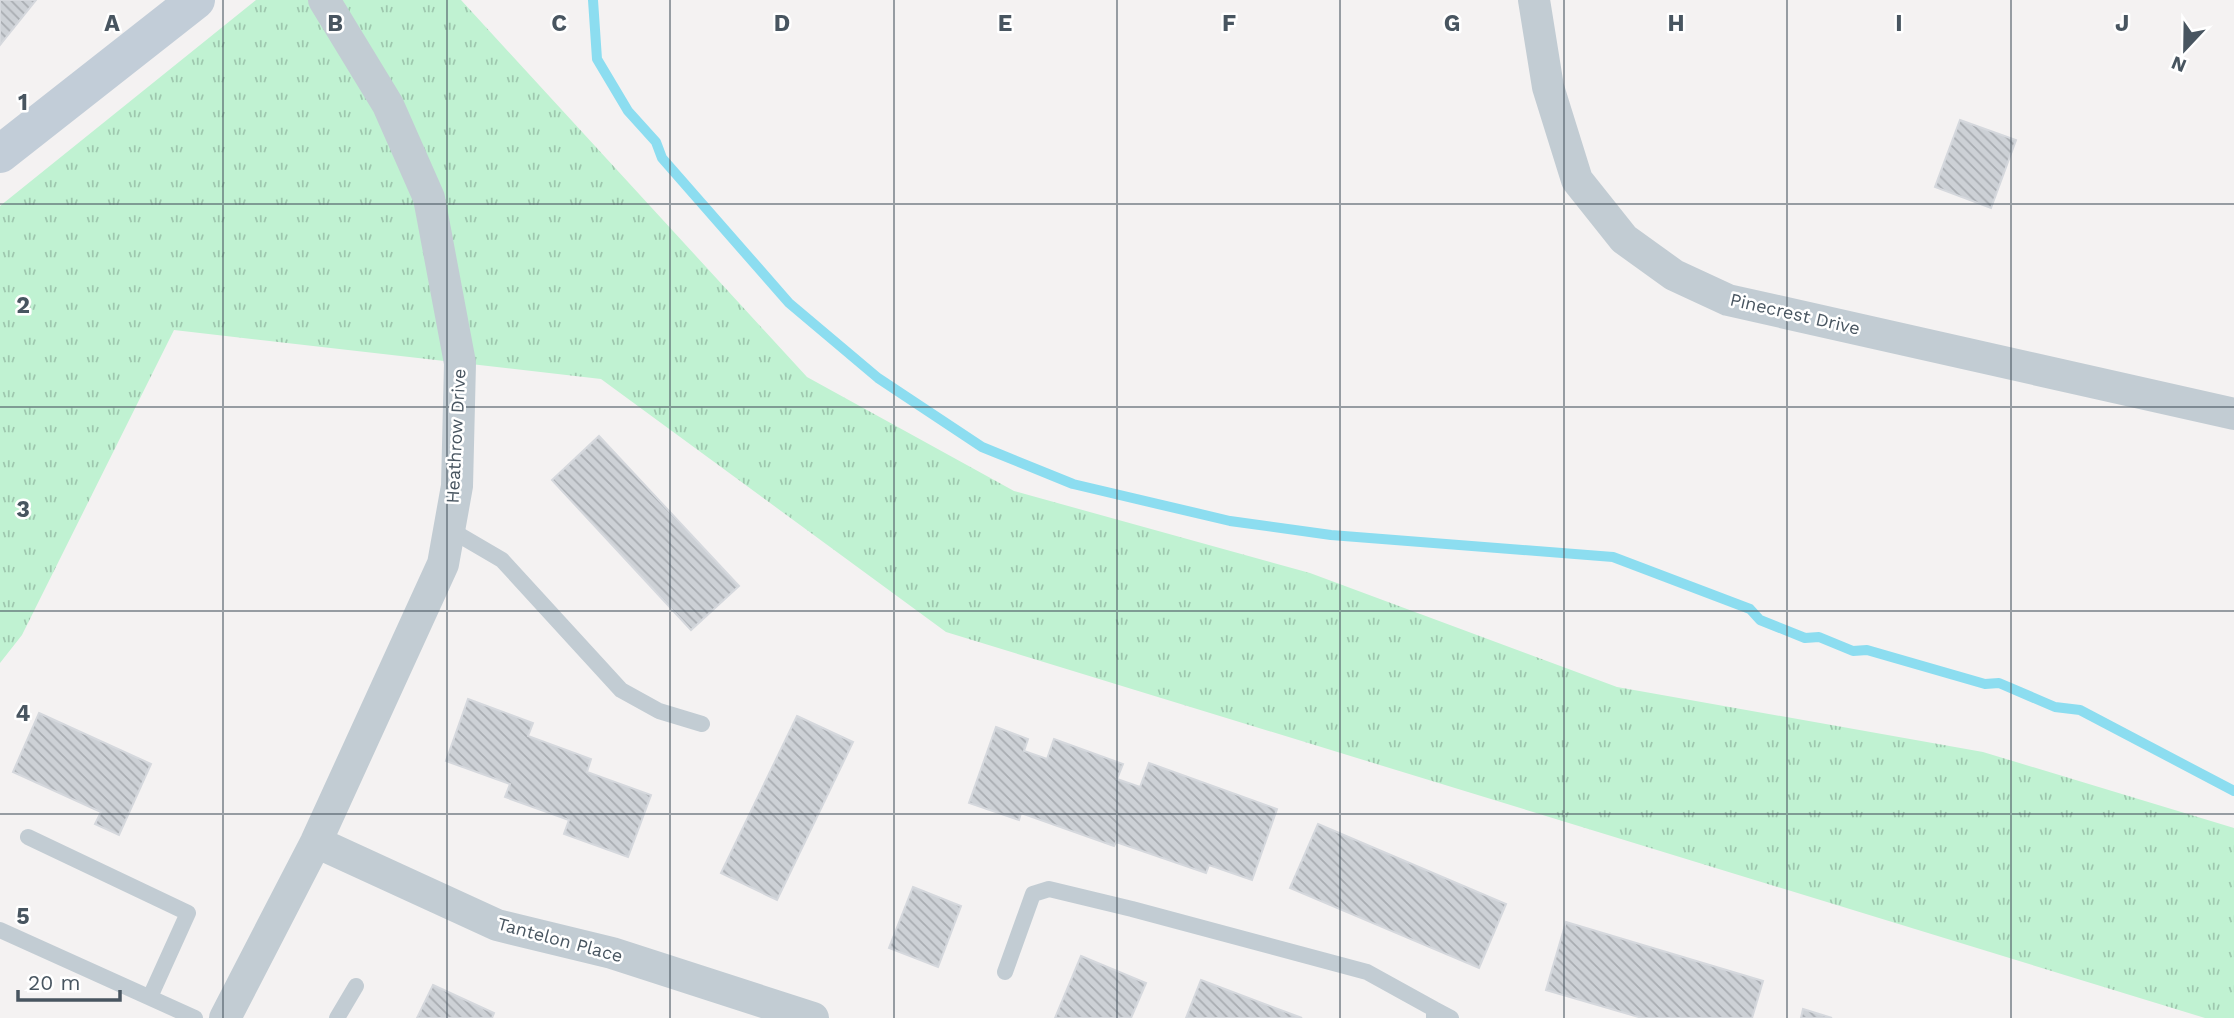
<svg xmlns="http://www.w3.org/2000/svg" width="2234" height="1018" viewBox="0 0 2234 1018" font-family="'Work Sans',sans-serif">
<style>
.grass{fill:url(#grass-tufts)}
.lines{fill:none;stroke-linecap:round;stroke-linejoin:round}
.stream{stroke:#8cddf0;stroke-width:10}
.building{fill:url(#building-back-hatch);stroke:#d5d8dd;stroke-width:2}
.service{stroke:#c2ccd3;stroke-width:16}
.minor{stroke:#c2ccd3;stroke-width:32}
.secondary{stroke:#c2cdd8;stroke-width:38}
.grid{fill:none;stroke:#485560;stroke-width:2;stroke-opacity:0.55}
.labels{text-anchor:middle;stroke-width:5;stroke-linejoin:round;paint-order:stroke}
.street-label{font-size:18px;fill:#485560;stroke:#fff}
.grid-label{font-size:23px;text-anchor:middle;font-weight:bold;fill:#485560;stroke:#fff;stroke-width:5;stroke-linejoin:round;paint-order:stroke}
</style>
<defs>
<pattern id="grass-tufts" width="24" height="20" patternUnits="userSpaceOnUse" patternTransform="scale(1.75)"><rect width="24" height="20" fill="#c0f2d2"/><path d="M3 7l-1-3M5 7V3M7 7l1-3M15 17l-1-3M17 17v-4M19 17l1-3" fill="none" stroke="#9ec7ae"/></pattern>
<pattern id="building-back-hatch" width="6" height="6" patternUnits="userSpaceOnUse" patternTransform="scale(1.75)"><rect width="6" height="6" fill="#cdd1d6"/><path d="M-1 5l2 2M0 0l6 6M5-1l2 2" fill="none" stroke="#a8acb1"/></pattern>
</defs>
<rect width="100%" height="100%" fill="#f4f2f2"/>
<path class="grass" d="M256,0H461L807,377L1014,491L1310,573L1617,687L1983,752L2234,828V1018H2205L946,632L601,379L174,330L22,635L0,663V206Z"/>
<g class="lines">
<path class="stream" d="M593,0L597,59L628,111L656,142L662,158L789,303L878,378L982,447L1073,484L1230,521L1331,535L1613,557L1750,609L1760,620L1805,638L1819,637L1853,651L1867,650L1985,684L1999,683L2055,707L2080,710L2234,791"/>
</g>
<path class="building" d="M0,0H36L0,45Z
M1960,120L2016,140L1991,208L1935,187Z
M599,436L739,586L691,630L552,480Z
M468,699L533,723L528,736L591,759L587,772L651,795L628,857L564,834L569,820L505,797L510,784L446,761Z
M39,713L151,764L119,835L95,824L101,812L13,772Z
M797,716L853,742L777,900L721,873Z
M996,727L1028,739L1024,751L1047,759L1054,739L1123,764L1117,779L1140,787L1149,763L1277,809L1252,880L1209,865L1206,873L1116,842L1114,846L1021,813L1019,820L969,803Z
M1318,824L1506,904L1479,968L1290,888Z
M913,887L961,906L938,967L889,948Z
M1566,922L1763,981L1752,1018H1642L1546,990Z
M1081,956L1146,983L1131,1018H1055Z
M1201,980L1302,1018H1186Z
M433,985L494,1013L492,1018H417Z
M1803,1009L1832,1018H1801Z"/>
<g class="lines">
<path class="service" d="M449,529L502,560L621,690L659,711L702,724
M28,837L188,913L150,997
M0,930L195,1018
M1005,972L1033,894L1049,889L1132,909L1367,972L1434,1009V1018
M1434,1009L1451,1018
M337,1018L356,986"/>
<path class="minor" d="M1534,0L1548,87L1577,180L1624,239L1674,275L1728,300L2234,414
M316,842L497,925L612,953L813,1018
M225,1018L316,842L443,564L457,486L460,363L429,198L388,105L324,0"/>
<path class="secondary" d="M0,154L196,0"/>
</g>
<path class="grid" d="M223,0V1018M447,0V1018M670,0V1018M894,0V1018M1117,0V1018M1340,0V1018M1564,0V1018M1787,0V1018M2011,0V1018M0,204H2234M0,407H2234M0,611H2234M0,814H2234"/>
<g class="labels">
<g class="street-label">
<text transform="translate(1795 314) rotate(13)" y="6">Pinecrest Drive</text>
<text transform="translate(456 436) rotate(-87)" y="6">Heathrow Drive</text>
<text transform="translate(560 940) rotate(15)" y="6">Tantelon Place</text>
</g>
</g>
<g class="grid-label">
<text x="112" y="31">A</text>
<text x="335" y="31">B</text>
<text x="559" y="31">C</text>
<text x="782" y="31">D</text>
<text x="1005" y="31">E</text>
<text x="1229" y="31">F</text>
<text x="1452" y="31">G</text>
<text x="1676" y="31">H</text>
<text x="1899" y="31">I</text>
<text x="2122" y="31">J</text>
<text x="23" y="110">1</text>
<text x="23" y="313">2</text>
<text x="23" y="517">3</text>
<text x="23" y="721">4</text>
<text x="23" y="924">5</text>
</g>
<g transform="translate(2185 49) rotate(202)" stroke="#ffffff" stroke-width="5" paint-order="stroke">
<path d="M0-5L12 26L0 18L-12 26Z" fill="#485560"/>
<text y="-10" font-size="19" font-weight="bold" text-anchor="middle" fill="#485560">N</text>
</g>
<path d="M18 990v10h102v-10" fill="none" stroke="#485560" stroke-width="3.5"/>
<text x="28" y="990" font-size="21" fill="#485560" stroke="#ffffff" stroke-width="5" paint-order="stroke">20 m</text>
</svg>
